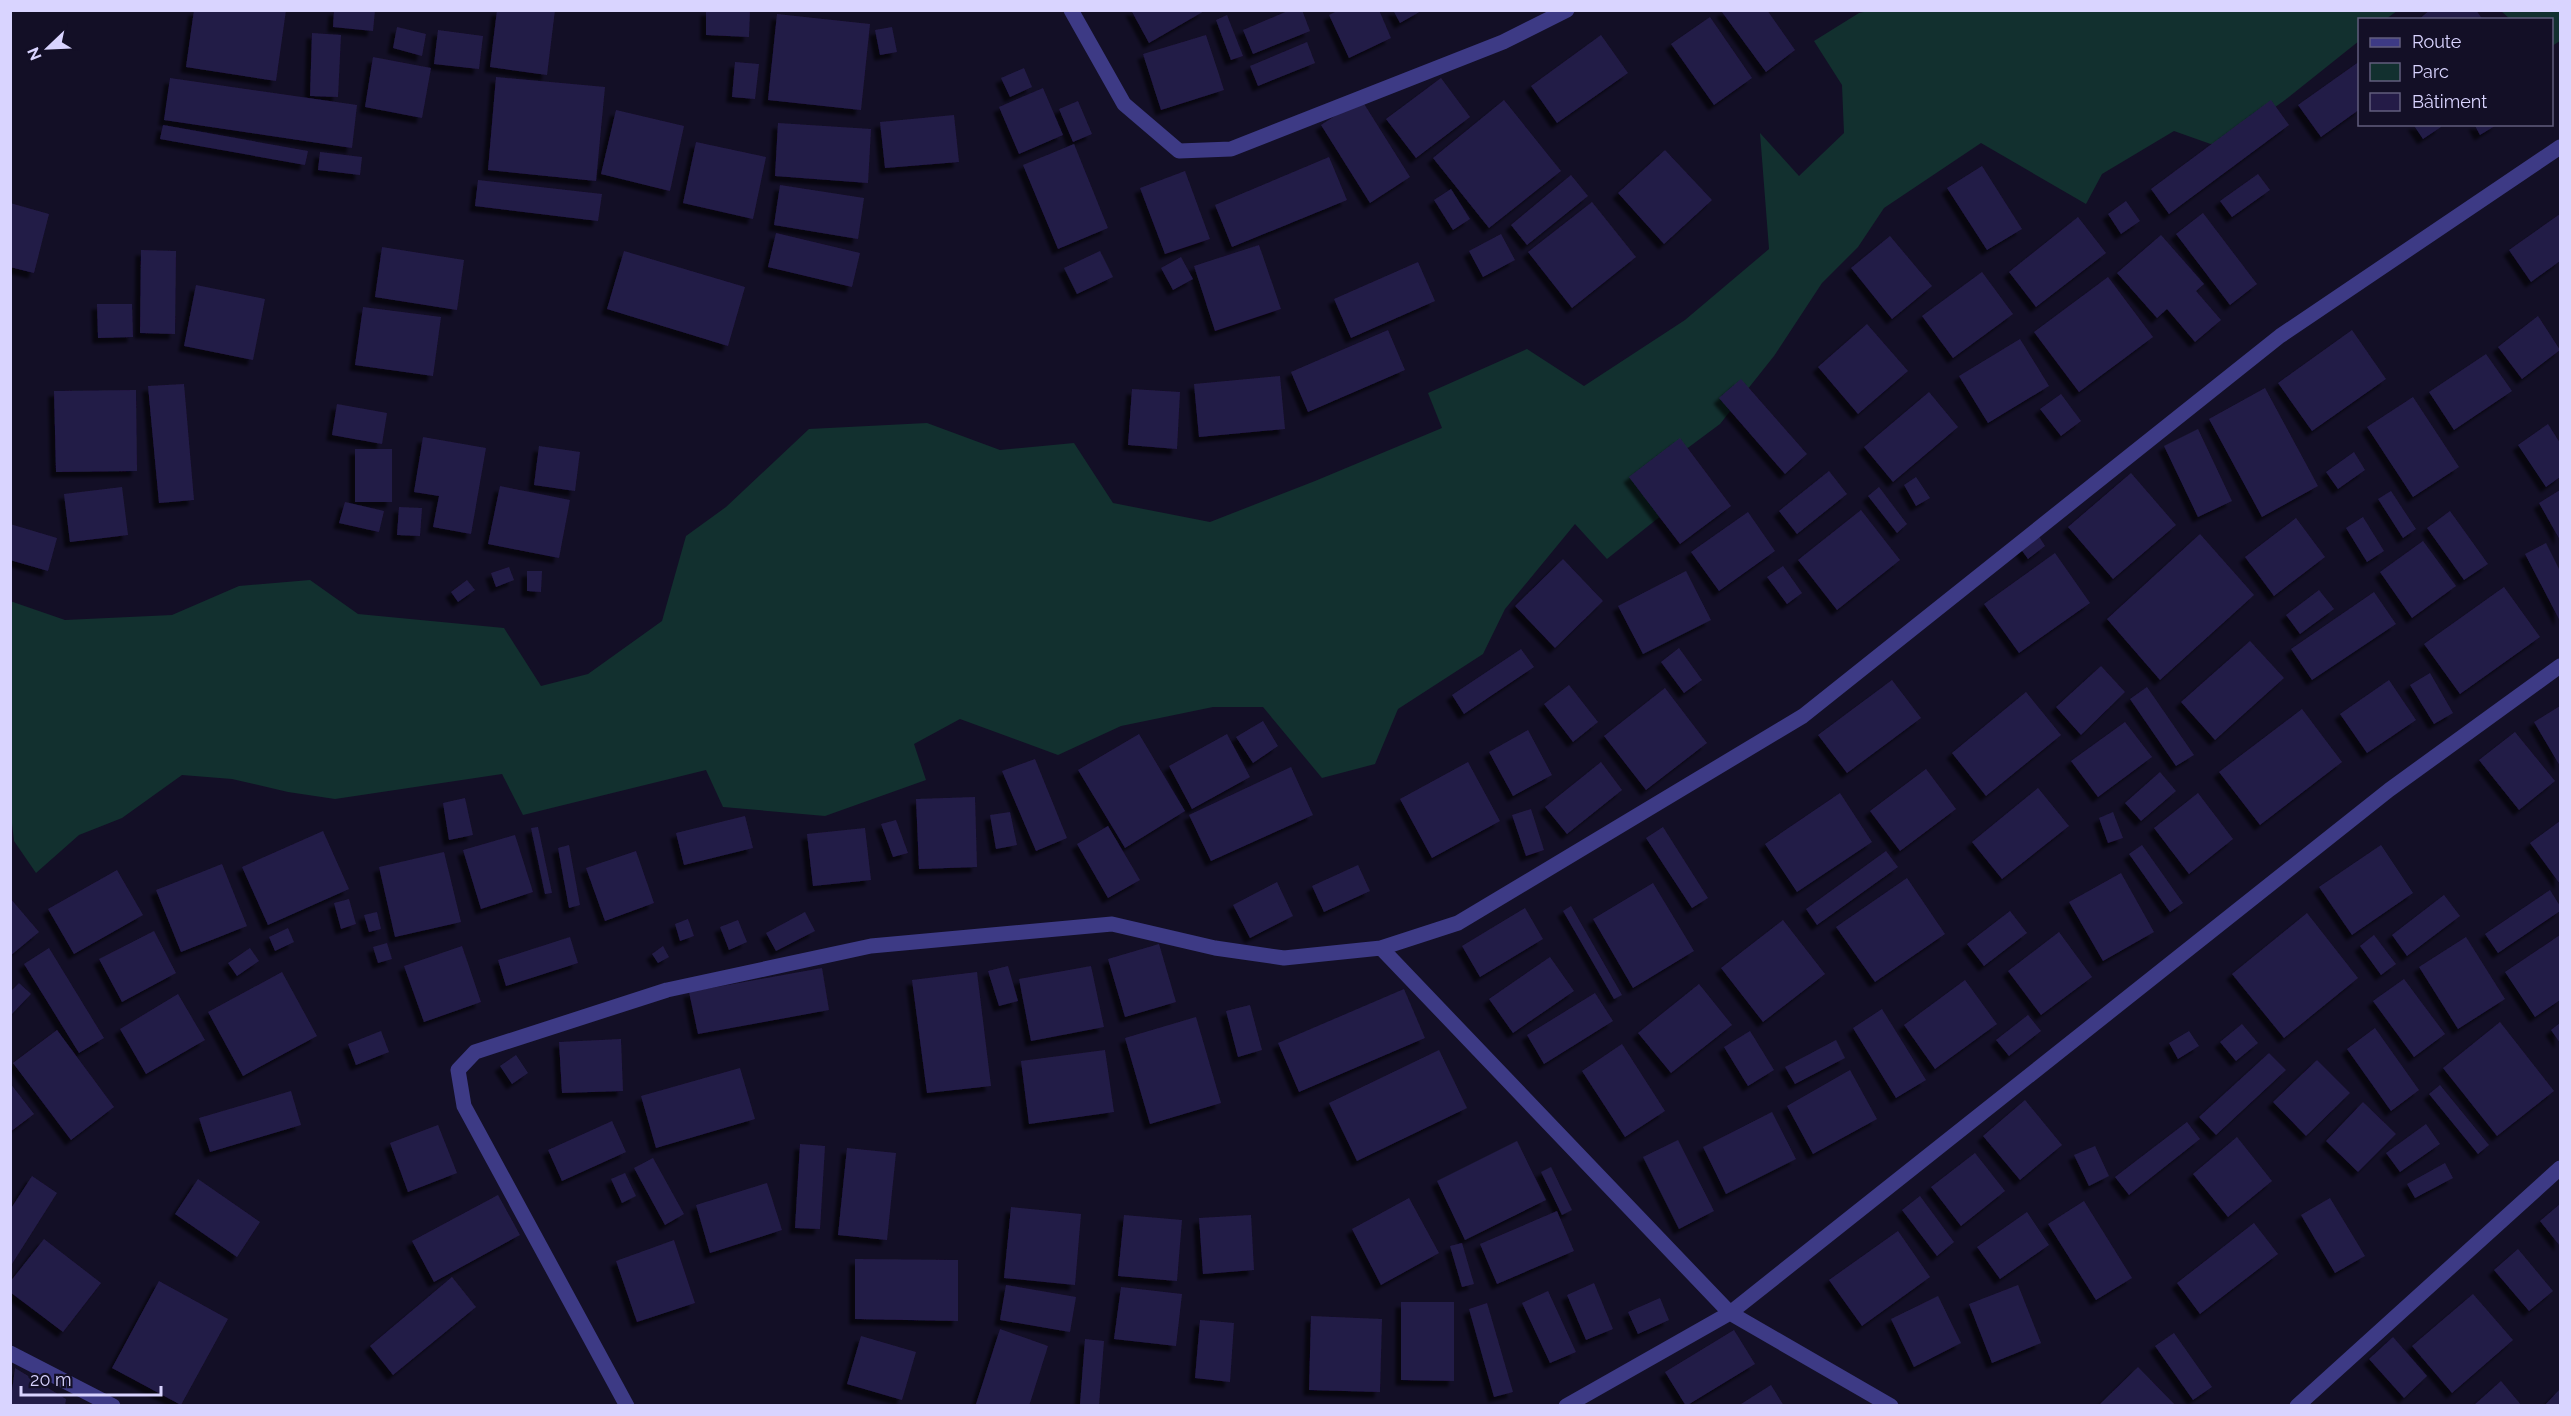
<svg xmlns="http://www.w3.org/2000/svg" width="2571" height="1416" viewBox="0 0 2571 1416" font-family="Raleway,sans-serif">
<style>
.green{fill:#12302f}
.building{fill:#241b47;filter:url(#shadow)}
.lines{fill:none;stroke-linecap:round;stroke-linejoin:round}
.minor{stroke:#3d3a85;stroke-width:15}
</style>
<defs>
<filter id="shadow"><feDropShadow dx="-5.5" dy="5.5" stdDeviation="1.5" flood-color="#0009"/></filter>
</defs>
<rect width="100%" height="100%" fill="#130f26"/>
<path class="green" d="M1873,10L2397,11L2386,19L2360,20L2359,41L2285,100L2219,147L2174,131L2102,174L2086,204L1981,143L1884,208L1858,247L1822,283L1774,356L1720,424L1681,453L1667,511L1607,559L1575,524L1505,609L1483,654L1398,709L1375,764L1322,778L1263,707H1213L1121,726L1058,755L960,719L914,744L926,780L825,816L723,807L706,770L523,815L502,774L335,799L288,792L232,779L182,775L122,818L79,835L36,873L14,841L11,815L10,601L65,620L172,615L239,586L310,580L358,614L504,628L541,686L588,674L662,621L686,536L726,507L809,429L927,423L1000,450L1074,443L1113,503L1210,522L1315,481L1442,428L1428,393L1527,349L1584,386L1685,320L1769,249L1760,133L1799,176L1844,133L1842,85L1814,41L1859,13Z
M2501,11H2560V41L2552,46V20L2510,19Z"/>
<path class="building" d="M194,10H286L276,81L186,67Z
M334,10H375L373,31L333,27Z
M497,10H555L547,75L490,67Z
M706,10H750L749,37L706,35Z
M1131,10H1206L1149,43Z
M1290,10H1302L1310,31L1253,54L1243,30Z
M1339,10H1379L1391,38L1349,58L1329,15Z
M1393,10H1423L1400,23Z
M1724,10H1767L1795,50L1766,72L1722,12Z
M2430,10H2476L2483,20H2418Z
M777,14L870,24L861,110L768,100Z
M1227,15L1243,56L1231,60L1216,20Z
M1710,17L1752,78L1714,105L1671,44Z
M397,27L426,34L422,56L393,48Z
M892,27L897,52L880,55L875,30Z
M438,30L483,36L479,69L434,64Z
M312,33L341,35L338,97L310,96Z
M1206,35L1224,90L1161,110L1143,54Z
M1601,35L1628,73L1557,123L1531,86Z
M1307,42L1315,63L1258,86L1250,66Z
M373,57L431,68L422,118L365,107Z
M2360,61V109L2321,137L2298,105Z
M735,62L759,64L755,99L732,97Z
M1024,68L1032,87L1010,97L1001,78Z
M496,77L605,87L596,181L488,170Z
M170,78L357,105L352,148L164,120Z
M1441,78L1470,117L1416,158L1386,119Z
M1043,88L1063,135L1019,154L999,107Z
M1361,99L1410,177L1370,203L1321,125Z
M1504,100L1561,171L1489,228L1433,158Z
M2271,100L2289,125L2169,214L2151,189Z
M1078,101L1092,134L1073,142L1059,109Z
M616,110L684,126L670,191L601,174Z
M954,115L959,162L885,168L880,122Z
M778,123L871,129L868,183L775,176Z
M2413,124H2439L2441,127L2423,139Z
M2474,124H2498L2480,135Z
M163,125L308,151L305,165L160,139Z
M696,142L766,157L753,219L683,203Z
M1074,144L1108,228L1058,249L1023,165Z
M1665,150L1712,200L1664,244L1618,193Z
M320,152L362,157L360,175L318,170Z
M1329,157L1347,200L1232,247L1215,205Z
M1982,166L2022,229L1987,250L1947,188Z
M1185,171L1210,239L1165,254L1140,188Z
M2258,174L2270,190L2232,217L2220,201Z
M1571,175L1588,196L1527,245L1511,225Z
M478,180L602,194L598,221L475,206Z
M780,185L864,198L858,239L774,225Z
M1451,189L1470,219L1453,230L1434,200Z
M2126,201L2140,221L2121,234L2108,214Z
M1592,202L1636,257L1572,308L1528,252Z
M10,203L49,214L34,273L10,267Z
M2203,213L2257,284L2230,305L2176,234Z
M2560,214V261L2531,282L2509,250Z
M2078,217L2106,253L2036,307L2009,272Z
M776,233L860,253L852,287L768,267Z
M1501,234L1515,260L1483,277L1469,251Z
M2161,235L2204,284L2196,291L2221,320L2195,342L2167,309L2157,318L2117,273Z
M1890,236L1932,286L1892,319L1851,268Z
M1259,245L1281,309L1215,331L1194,266Z
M382,247L464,260L457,310L375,297Z
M141,250L176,251L175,334L140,333Z
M624,251L745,287L728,346L607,309Z
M1100,251L1113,277L1077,294L1064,268Z
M1181,257L1193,279L1173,290L1161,268Z
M1418,262L1435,301L1351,338L1334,299Z
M1982,272L2013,314L1953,358L1922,316Z
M2108,277L2153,337L2079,392L2034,332Z
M196,285L265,299L253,360L184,346Z
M97,304H132L133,337L98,338Z
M363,307L441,317L433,376L355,365Z
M2538,316L2560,350L2522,379L2498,347Z
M1867,324L1908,371L1858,414L1818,367Z
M1388,330L1405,370L1308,412L1291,372Z
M2352,330L2386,379L2312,431L2278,383Z
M2020,339L2049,386L1988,423L1959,376Z
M2486,354L2512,391L2454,430L2429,392Z
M1280,376L1285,429L1199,437L1194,384Z
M1741,379L1807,454L1785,474L1719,398Z
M184,384L194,500L159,503L148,386Z
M2265,388L2318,486L2262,517L2209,419Z
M1132,389L1180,392L1177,449L1128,445Z
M136,390L137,471L56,472L54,391Z
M1929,392L1958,427L1893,482L1864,447Z
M2061,394L2081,421L2061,436L2040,409Z
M2413,397L2459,467L2413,497L2367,427Z
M337,404L387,413L382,444L332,435Z
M2548,424L2560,443V477L2546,487L2518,445Z
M2198,429L2232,501L2198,517L2164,446Z
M423,437L486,448L471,534L433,527L439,496L414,492Z
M1680,438L1731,506L1680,544L1629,477Z
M539,446L580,452L575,491L534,485Z
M355,449H392V502H355Z
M2354,452L2365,470L2338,489L2326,472Z
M1829,471L1847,494L1797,534L1779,511Z
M2131,473L2176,525L2113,579L2068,527Z
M1916,477L1930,498L1916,506L1904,485Z
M500,486L570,500L559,558L488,544Z
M122,487L128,535L70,542L64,494Z
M1879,487L1907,524L1897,533L1868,496Z
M2560,490V540L2539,503Z
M2391,491L2416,529L2403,538L2378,499Z
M345,502L384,511L379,532L339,523Z
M399,507L422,508L420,536L397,535Z
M1861,510L1900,560L1837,610L1798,560Z
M2450,511L2488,564L2464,580L2427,528Z
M1748,512L1775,551L1719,591L1691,552Z
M2363,517L2384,551L2367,562L2346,528Z
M2296,518L2325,557L2274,596L2245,557Z
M10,524L57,538L48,571L10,560Z
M2200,534L2254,595L2160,680L2107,619Z
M2038,535L2045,546L2028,559L2020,548Z
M2423,541L2456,586L2412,618L2380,572Z
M2546,543L2560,571V621L2525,554Z
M2055,553L2090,603L2019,653L1984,604Z
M1563,559L1603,601L1555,648L1515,606Z
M1783,566L1802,593L1787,604L1767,577Z
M509,567L514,580L496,587L491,573Z
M527,571H542L541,592L527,591Z
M1686,571L1711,620L1643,654L1618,606Z
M467,580L475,590L458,602L451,592Z
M2504,587L2540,637L2460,694L2424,644Z
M2319,590L2334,609L2300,634L2286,615Z
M2374,592L2396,624L2312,680L2291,649Z
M2250,641L2284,678L2215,740L2181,702Z
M1679,648L1702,680L1684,693L1661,662Z
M1521,649L1534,667L1464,714L1452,695Z
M2101,666L2125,692L2081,735L2056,707Z
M2430,673L2453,713L2434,724L2410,685Z
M1892,680L1921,718L1847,773L1818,735Z
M2389,680L2416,720L2367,753L2340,714Z
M1569,685L1598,722L1573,742L1544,704Z
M2147,687L2194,755L2176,766L2130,699Z
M1665,688L1707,743L1646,790L1604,736Z
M2026,692L2061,735L1986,796L1952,753Z
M2560,706V766L2534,722Z
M2302,709L2342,762L2260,825L2219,772Z
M1263,721L1278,746L1253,763L1236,737Z
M2125,722L2152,757L2098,797L2071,761Z
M1528,730L1552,775L1513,796L1489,752Z
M2515,732L2555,781L2519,810L2479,760Z
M1139,734L1185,811L1125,848L1078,770Z
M1227,734L1250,777L1192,809L1169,766Z
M1035,759L1067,838L1036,851L1002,771Z
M1468,762L1500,821L1432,858L1400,799Z
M1601,762L1622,790L1567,834L1545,807Z
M1291,767L1313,815L1211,861L1189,815Z
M1926,769L1956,809L1900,851L1870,811Z
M2160,772L2176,791L2141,821L2125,803Z
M2038,788L2069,826L2002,879L1972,842Z
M1840,793L1872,842L1797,892L1765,844Z
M2198,793L2233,839L2189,874L2154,828Z
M975,797L977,867L919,869L916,799Z
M465,798L473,835L449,840L443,803Z
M1531,809L1544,850L1526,856L1512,815Z
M1010,812L1017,845L996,849L990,815Z
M2113,812L2123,838L2108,843L2099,818Z
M745,816L753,848L684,865L676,833Z
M896,820L908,853L893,857L881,824Z
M2560,821V884L2530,843Z
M1108,826L1140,880L1108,898L1077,844Z
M538,827L552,893L545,894L531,828Z
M1663,827L1708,898L1692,908L1646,838Z
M865,828L871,880L813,886L807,834Z
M323,831L349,889L268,925L242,867Z
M515,835L533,892L481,909L463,850Z
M569,845L580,905L569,908L558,848Z
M2142,845L2183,903L2170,912L2129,854Z
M2381,845L2413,893L2352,935L2319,887Z
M636,851L654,903L605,921L586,868Z
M1886,851L1898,867L1817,925L1806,909Z
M444,852L461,922L395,937L379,867Z
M222,864L247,926L181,952L156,890Z
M1358,865L1370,891L1324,912L1312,886Z
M117,870L143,915L74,954L48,909Z
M2121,873L2154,932L2103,961L2069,902Z
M1907,878L1945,934L1875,982L1836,927Z
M1277,882L1293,916L1250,938L1233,905Z
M1653,883L1694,951L1633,988L1593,919Z
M2550,890L2560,906V911L2498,953L2485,934Z
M2444,895L2460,916L2407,956L2392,935Z
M10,898L39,932L10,956Z
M349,899L356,924L341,929L334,903Z
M1571,906L1622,995L1614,999L1563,911Z
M1525,908L1543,939L1480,977L1462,946Z
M2010,911L2027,933L1984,966L1967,944Z
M377,912L381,929L369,932L364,915Z
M805,912L815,931L776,951L766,933Z
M2307,913L2358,978L2284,1038L2232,974Z
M688,919L694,936L680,941L675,924Z
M738,920L747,942L729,950L720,927Z
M1783,920L1825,974L1763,1022L1721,968Z
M288,928L294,942L275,951L269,937Z
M154,931L176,973L122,1002L99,959Z
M2059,932L2092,977L2041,1015L2008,971Z
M2374,935L2396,964L2381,975L2360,946Z
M2560,935V1000L2535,1017L2505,972Z
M570,937L578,963L506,986L498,960Z
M2466,937L2505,999L2458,1029L2419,967Z
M387,943L392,959L378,963L373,947Z
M1159,944L1176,1002L1125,1017L1108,959Z
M462,946L481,1002L424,1022L404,966Z
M663,946L669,957L658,963L652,954Z
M49,948L104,1038L79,1053L24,964Z
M250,948L259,961L237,976L228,963Z
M1550,957L1574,991L1513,1033L1489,999Z
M1008,966L1018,1001L999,1006L988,971Z
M1091,966L1104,1027L1031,1041L1019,979Z
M822,968L829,1010L698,1034L689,992Z
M282,972L317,1036L243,1076L208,1012Z
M977,972L991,1086L927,1093L912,980Z
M2404,979L2445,1034L2414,1057L2373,1001Z
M1965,980L1997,1024L1935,1069L1904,1025Z
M19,983L31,994L10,1016V992Z
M1699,984L1732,1025L1671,1073L1638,1033Z
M1404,989L1425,1038L1299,1092L1278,1043Z
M1595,993L1613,1021L1544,1064L1527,1035Z
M178,994L205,1040L146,1074L120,1029Z
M1250,1005L1262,1050L1238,1057L1226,1011Z
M1882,1009L1926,1080L1896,1098L1853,1028Z
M2028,1015L2041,1031L2009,1056L1996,1040Z
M1196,1017L1221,1103L1150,1124L1125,1038Z
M2500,1022L2554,1091L2497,1136L2443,1068Z
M2560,1023V1043L2551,1030Z
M2242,1024L2258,1043L2236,1061L2220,1042Z
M2375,1028L2419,1090L2391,1111L2347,1049Z
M57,1030L114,1107L71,1140L13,1063Z
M381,1031L389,1052L356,1065L348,1044Z
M1750,1031L1774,1070L1748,1086L1724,1047Z
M2189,1031L2199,1046L2178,1059L2169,1043Z
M621,1039L623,1091L562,1093L559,1042Z
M1836,1040L1845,1058L1795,1084L1785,1067Z
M1622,1044L1665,1111L1625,1137L1582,1071Z
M1105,1050L1114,1112L1029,1124L1021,1061Z
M1439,1050L1467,1108L1357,1161L1329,1103Z
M2269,1053L2286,1070L2216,1135L2199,1117Z
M516,1055L528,1073L512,1084L500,1066Z
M2317,1060L2350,1093L2306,1136L2273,1102Z
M740,1068L755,1119L656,1148L641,1096Z
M1850,1070L1877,1119L1813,1154L1787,1106Z
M10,1083L34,1114L10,1132Z
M2440,1085L2489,1145L2478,1154L2429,1094Z
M291,1091L301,1125L210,1152L199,1118Z
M2025,1100L2062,1145L2020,1180L1983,1136Z
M2363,1102L2396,1134L2358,1172L2326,1141Z
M1772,1112L1796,1159L1726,1194L1703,1147Z
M612,1121L626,1152L562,1181L548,1150Z
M2187,1122L2200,1139L2129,1195L2115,1177Z
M2426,1124L2440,1144L2400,1172L2386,1153Z
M438,1125L457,1173L408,1192L390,1143Z
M2237,1137L2272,1181L2228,1217L2193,1174Z
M1678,1140L1714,1211L1679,1229L1643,1157Z
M1517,1141L1546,1200L1465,1240L1437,1181Z
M800,1144L825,1146L820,1229L795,1228Z
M2095,1146L2109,1176L2089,1186L2074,1155Z
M847,1148L896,1153L887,1240L838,1235Z
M1975,1153L2005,1191L1961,1226L1931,1187Z
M653,1158L684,1214L665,1225L634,1168Z
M2445,1163L2453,1178L2415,1198L2407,1184Z
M1551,1167L1572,1210L1562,1215L1541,1172Z
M625,1173L636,1196L622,1203L611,1179Z
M32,1176L57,1193L10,1267V1210Z
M198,1179L260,1222L237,1257L175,1214Z
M767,1183L782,1230L710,1253L696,1205Z
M498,1195L520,1235L434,1282L412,1241Z
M1920,1196L1954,1242L1937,1256L1902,1210Z
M1409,1198L1439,1253L1381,1285L1352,1229Z
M2330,1198L2365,1256L2335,1273L2301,1215Z
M2084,1201L2132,1278L2096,1300L2048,1224Z
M2560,1204V1246L2540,1221Z
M1011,1207L1081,1214L1075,1285L1004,1278Z
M1557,1211L1574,1251L1497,1284L1480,1244Z
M2027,1212L2049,1245L2000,1279L1977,1247Z
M1124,1215L1182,1220L1177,1281L1118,1276Z
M1251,1215L1254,1270L1203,1274L1199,1218Z
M2254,1223L2278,1254L2200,1314L2177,1283Z
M1898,1231L1930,1277L1862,1326L1829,1280Z
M44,1239L101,1283L63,1332L10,1292V1282Z
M674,1240L695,1303L637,1322L616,1261Z
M1462,1243L1474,1284L1462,1287L1450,1246Z
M2518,1249L2553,1291L2529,1311L2494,1270Z
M855,1259L958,1260V1321L855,1319Z
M452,1277L476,1307L393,1375L370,1346Z
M159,1281L228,1319L181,1405L112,1368Z
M1594,1283L1613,1329L1586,1340L1567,1295Z
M1006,1285L1076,1297L1070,1332L1000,1320Z
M2018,1285L2041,1343L1992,1363L1969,1304Z
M1121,1287L1182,1294L1176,1346L1114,1339Z
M1548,1291L1576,1352L1550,1363L1522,1303Z
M2473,1294L2513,1340L2452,1393L2412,1346Z
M1938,1296L1961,1343L1914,1367L1891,1319Z
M1660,1298L1669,1320L1638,1334L1628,1312Z
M1401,1302H1454V1381L1401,1380Z
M1487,1303L1513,1392L1494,1397L1469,1309Z
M1311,1316L1382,1319L1380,1392L1309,1390Z
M1200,1320L1234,1323L1230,1382L1195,1378Z
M1000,1329L1048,1346L1029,1406L976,1404Z
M1734,1330L1755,1364L1686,1406L1665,1372Z
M2174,1333L2212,1387L2193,1400L2155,1346Z
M861,1336L916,1352L902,1400L847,1384Z
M2393,1337L2427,1376L2404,1398L2369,1359Z
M1085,1339L1104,1341L1099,1405L1080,1404Z
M2138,1367L2176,1406H2098Z
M15,1368L66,1399L65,1406H10Z
M2501,1381L2522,1406H2473Z
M1771,1385L1784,1406H1738Z
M2560,1389V1406H2544Z"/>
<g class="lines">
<path class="minor" d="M1071,10L1124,104L1179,151L1231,149L1503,42L1567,10
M1381,948L1730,1313L1891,1406
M10,1353L113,1406
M627,1406L464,1106L458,1070L475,1052L667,990L871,946L1112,924L1215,948L1284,958L1381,948L1458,923L1803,716L2280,336L2560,147
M1566,1406L1730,1313L2389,790L2560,666
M2297,1406L2560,1168"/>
</g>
<rect width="2571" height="1416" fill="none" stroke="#d9d4ff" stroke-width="24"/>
<rect x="2358" y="18" width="195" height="108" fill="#130f26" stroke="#625e7d" stroke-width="1.5"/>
<rect x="2370" y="38" width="30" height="9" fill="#3d3a85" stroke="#625e7d" stroke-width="1.5"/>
<text x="2412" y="48" font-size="18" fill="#d9d4ff">Route</text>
<rect x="2370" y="63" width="30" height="18" fill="#12302f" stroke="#625e7d" stroke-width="1.5"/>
<text x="2412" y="78" font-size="18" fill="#d9d4ff">Parc</text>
<rect x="2370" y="93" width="30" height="18" fill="#241b47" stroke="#625e7d" stroke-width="1.5"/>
<text x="2412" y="108" font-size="18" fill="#d9d4ff">Bâtiment</text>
<g transform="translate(48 48) rotate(247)" stroke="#130f26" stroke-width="4.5" paint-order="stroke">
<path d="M0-4.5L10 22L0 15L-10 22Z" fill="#d9d4ff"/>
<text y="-9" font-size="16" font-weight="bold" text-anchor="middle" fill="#d9d4ff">N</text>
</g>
<path d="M21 1386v9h140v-9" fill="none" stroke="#d9d4ff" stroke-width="3"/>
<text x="30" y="1386" font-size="18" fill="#d9d4ff" stroke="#130f26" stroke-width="4.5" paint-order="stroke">20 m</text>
</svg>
